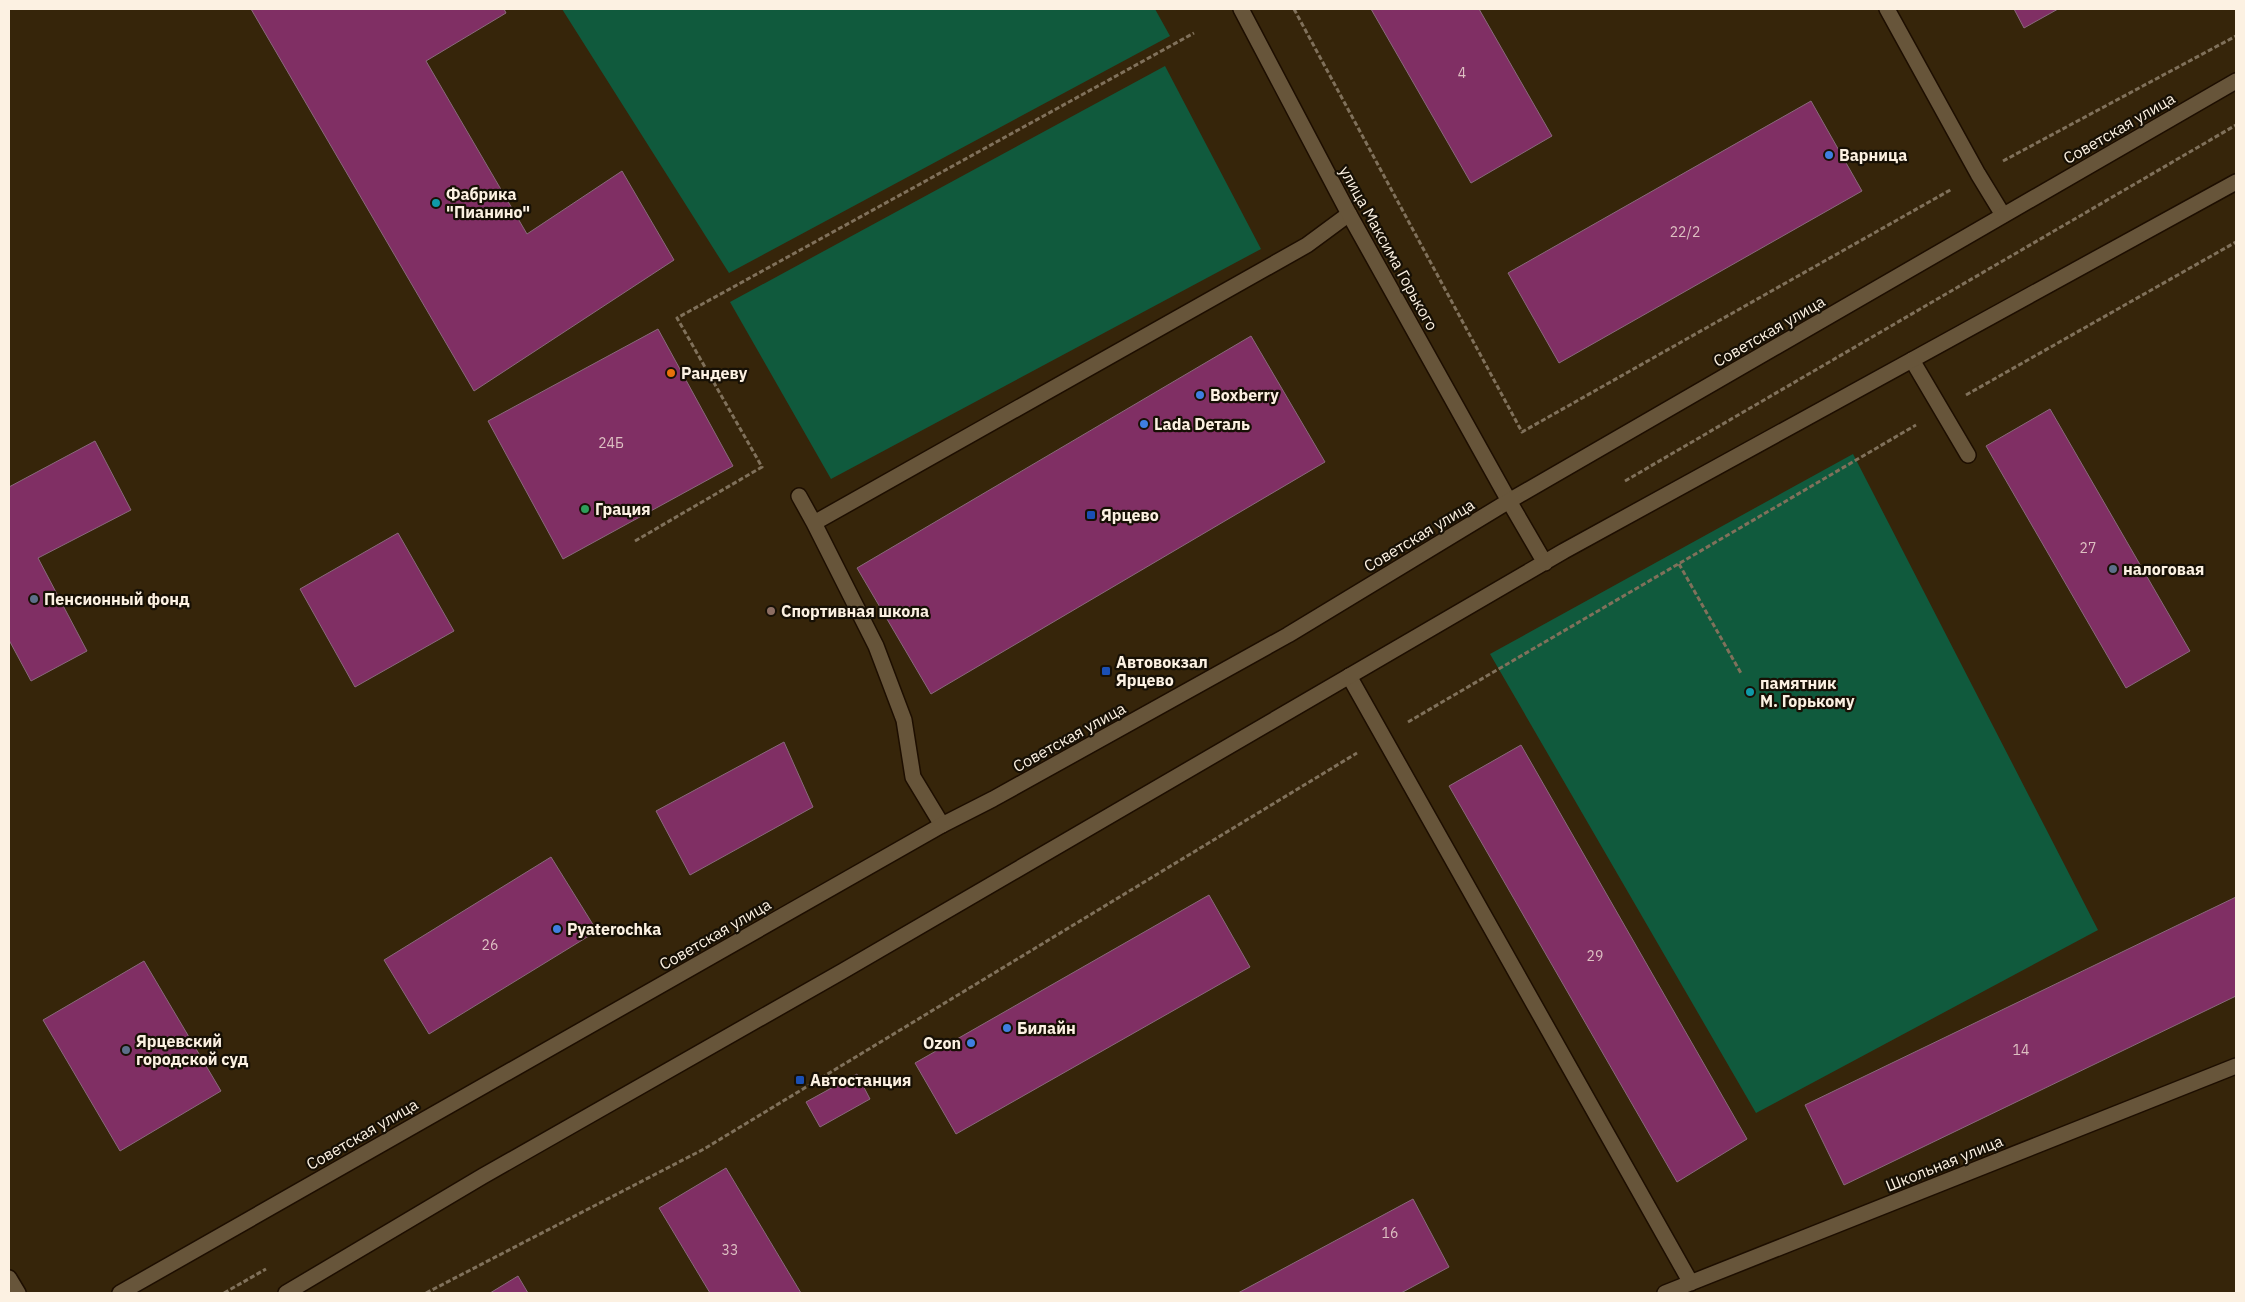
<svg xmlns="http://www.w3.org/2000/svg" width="2245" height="1302" viewBox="0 0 2245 1302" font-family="'IBM Plex Sans',sans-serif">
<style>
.green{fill:#105a3d}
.building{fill:#802f64;stroke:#896a7c}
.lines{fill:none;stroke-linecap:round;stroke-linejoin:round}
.service-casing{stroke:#1d0e00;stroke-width:18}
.minor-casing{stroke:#1d0e00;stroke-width:18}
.tertiary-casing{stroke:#1d0e00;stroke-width:18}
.secondary-casing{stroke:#1d0e00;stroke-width:18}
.path{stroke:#80715b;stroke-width:3;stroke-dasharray:5 2.5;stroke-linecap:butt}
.service{stroke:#67553a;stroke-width:15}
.minor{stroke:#67553a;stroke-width:15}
.tertiary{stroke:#67553a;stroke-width:15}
.secondary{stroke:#67553a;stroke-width:15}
.shop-dot{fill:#3f7fe0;stroke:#171005;stroke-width:2}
.culture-dot{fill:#0f9aa8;stroke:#171005;stroke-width:2}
.food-dot{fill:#e8710a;stroke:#171005;stroke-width:2}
.leisure-dot{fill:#2e9e5b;stroke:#171005;stroke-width:2}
.transit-dot{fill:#1a4fb4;stroke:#171005;stroke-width:2}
.service-dot{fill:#5c6f8a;stroke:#171005;stroke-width:2}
.education-dot{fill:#8d6e63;stroke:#171005;stroke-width:2}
.labels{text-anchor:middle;stroke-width:4.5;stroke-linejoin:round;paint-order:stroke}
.number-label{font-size:14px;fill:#ddc0c2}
.street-label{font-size:16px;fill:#fcf1e2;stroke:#171005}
.poi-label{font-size:16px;font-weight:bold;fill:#fcf1e2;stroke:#171005;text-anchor:start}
</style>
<rect width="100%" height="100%" fill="#36250a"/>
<path class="green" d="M562,9H1155L1170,36L729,273Z
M1165,66L1261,249L831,479L730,302Z
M1853,454L2098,930L1756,1113L1490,654Z"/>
<path class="building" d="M251,9H504L506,13L426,61L527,234L622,171L674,260L474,391Z
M1371,9H1479L1552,136L1471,183Z
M2014,9H2058L2024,28Z
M1811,101L1862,191L1559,363L1508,273Z
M658,329L733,466L563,559L488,421Z
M1251,336L1325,462L931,694L857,568Z
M2050,409L2190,651L2126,688L1986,446Z
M95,441L131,510L38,558L87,651L31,681L9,640V487Z
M398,533L454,631L355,687L300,589Z
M784,742L813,807L690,875L656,811Z
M1521,745L1747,1139L1677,1182L1449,786Z
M551,857L597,931L429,1034L384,960Z
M1209,895L1250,967L956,1134L915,1063Z
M2236,897V996L1844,1185L1805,1105Z
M144,961L221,1091L120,1151L43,1020Z
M857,1074L870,1099L820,1127L806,1102Z
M726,1168L801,1293H710L659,1208Z
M1413,1199L1449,1267L1401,1293H1238Z
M518,1276L528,1293H490Z"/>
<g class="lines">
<defs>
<path id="service" d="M1887,9L1978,174L2003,215
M1912,360L1968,455
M799,496L814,523
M942,825L913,777L904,720L876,646L814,523L1307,245L1349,214"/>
<path id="minor" d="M1349,676L1691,1283
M1665,1293L2236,1066"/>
<path id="tertiary" d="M1241,9L1349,214L1509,501
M9,1278L18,1293"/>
<path id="secondary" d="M1509,501L1545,563
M120,1293L942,825L993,799L1288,635L1509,501L2236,81
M286,1293L483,1176L843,971L1564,551L2236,182"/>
</defs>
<use href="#service" class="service-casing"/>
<use href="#minor" class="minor-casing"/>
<use href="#tertiary" class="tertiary-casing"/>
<use href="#secondary" class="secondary-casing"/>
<path class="path" d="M1294,9L1522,432L1952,189
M2003,161L2236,36
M1966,395L2236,242
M1625,481L2236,125
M635,541L762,467L677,318L1194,33
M1679,564L1742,675
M1408,722L1916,425
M224,1293L266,1269
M426,1293L704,1149L1357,753"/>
<use href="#service" class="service"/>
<use href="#minor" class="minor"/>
<use href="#tertiary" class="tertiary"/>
<use href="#secondary" class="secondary"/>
</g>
<g class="shop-dot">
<circle cx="1829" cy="155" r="5"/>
<circle cx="1200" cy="395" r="5"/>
<circle cx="1144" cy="424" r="5"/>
<circle cx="557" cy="929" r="5"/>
<circle cx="1007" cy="1028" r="5"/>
<circle cx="971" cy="1043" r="5"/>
</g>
<g class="culture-dot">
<circle cx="436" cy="203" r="5"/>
<circle cx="1750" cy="692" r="5"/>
</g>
<circle class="food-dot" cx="671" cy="373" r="5"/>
<circle class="leisure-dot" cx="585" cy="509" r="5"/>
<g class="transit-dot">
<rect x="1086" y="510" width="10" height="10" rx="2.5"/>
<rect x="1101" y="666" width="10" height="10" rx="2.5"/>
<rect x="795" y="1075" width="10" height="10" rx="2.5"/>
</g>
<g class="service-dot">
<circle cx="2113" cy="569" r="5"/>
<circle cx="34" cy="599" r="5"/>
<circle cx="126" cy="1050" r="5"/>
</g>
<circle class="education-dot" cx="771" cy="611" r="5"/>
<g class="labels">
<g class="number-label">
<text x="1462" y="78">4</text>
<text x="1685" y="237">22/2</text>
<text x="611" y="448">24Б</text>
<text x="2088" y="553">27</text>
<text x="490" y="950">26</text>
<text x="1595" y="961">29</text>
<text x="2021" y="1055">14</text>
<text x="1390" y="1238">16</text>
<text x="730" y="1255">33</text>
</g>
<g class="street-label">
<text transform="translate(2119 128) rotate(-30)" y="6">Советская улица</text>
<text transform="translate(1389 248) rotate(61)" y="6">улица Максима Горького</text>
<text transform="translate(1769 331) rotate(-30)" y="6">Советская улица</text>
<text transform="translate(1419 535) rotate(-31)" y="6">Советская улица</text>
<text transform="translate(1069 737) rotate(-29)" y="6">Советская улица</text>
<text transform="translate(715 934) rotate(-30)" y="6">Советская улица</text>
<text transform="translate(362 1134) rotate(-30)" y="6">Советская улица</text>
<text transform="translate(1944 1163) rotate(-22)" y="6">Школьная улица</text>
</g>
<g class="poi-label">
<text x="1839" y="161">Варница</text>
<text x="446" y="200">Фабрика<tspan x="446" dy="18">"Пианино"</tspan></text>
<text x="681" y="379">Рандеву</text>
<text x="1210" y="401">Boxberry</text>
<text x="1154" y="430">Lada Dеталь</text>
<text x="595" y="515">Грация</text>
<text x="1101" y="521">Ярцево</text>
<text x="2123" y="575">налоговая</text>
<text x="44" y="605">Пенсионный фонд</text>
<text x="781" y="617">Спортивная школа</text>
<text x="1116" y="668">Автовокзал<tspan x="1116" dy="18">Ярцево</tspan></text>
<text x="1760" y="689">памятник<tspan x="1760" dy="18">М. Горькому</tspan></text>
<text x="567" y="935">Pyaterochka</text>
<text x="1017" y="1034">Билайн</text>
<text x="136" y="1047">Ярцевский<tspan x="136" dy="18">городской суд</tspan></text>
<text x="961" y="1049" text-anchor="end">Ozon</text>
<text x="810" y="1086">Автостанция</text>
</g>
</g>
<rect width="2245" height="1302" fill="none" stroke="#fcf1e2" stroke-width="20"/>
</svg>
